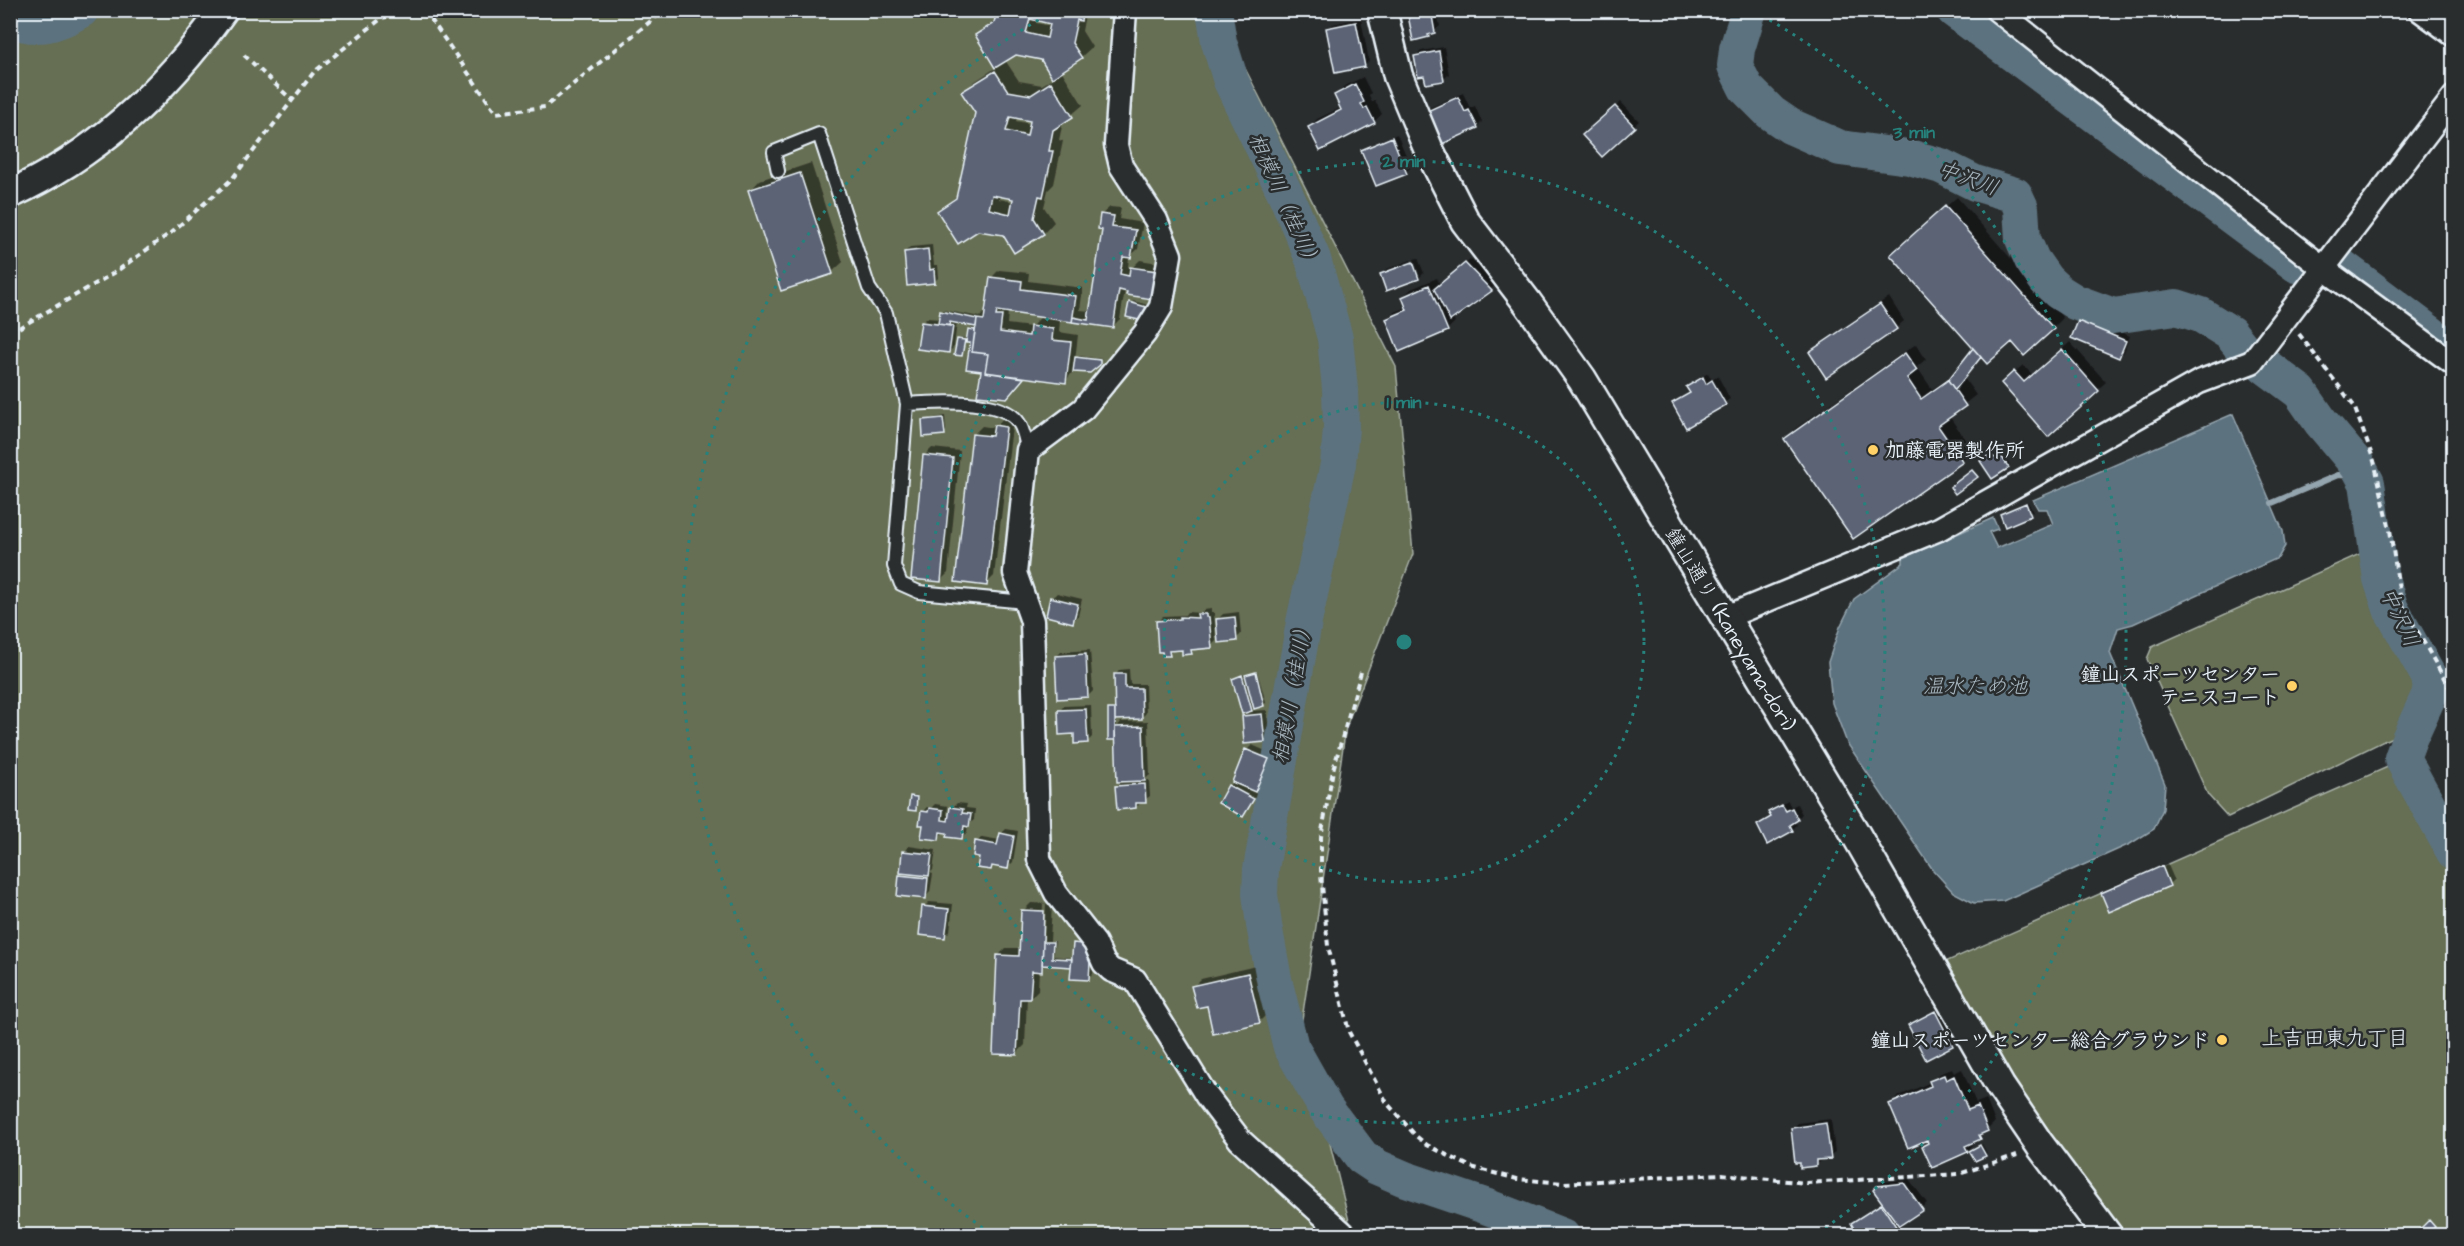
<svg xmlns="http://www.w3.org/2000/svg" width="2464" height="1246" viewBox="0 0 2464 1246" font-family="'Architects Daughter','Klee One',sans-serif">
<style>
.green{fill:#666e53;stroke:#a7b0a6;stroke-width:1.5}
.water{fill:#5c727e;stroke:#94a5af;stroke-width:1.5}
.shadow{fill:#0007;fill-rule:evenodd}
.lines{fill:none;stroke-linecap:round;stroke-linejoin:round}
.stream{stroke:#94a5af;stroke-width:6}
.river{stroke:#5c727e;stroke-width:36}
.building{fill:#5b6374;stroke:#e8f1f8;stroke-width:1.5;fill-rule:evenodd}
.service-casing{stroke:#e8f1f8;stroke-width:16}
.minor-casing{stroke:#e8f1f8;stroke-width:27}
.tertiary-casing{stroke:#e8f1f8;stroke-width:33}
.path{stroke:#e8f1f8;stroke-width:4;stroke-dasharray:6 4.5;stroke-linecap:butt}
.service{stroke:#2a2d2e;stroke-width:12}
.minor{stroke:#2a2d2e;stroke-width:22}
.tertiary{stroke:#2a2d2e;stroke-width:28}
.ring{fill:none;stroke:#25827c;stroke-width:3;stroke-dasharray:3 6}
.poi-dot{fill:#ffd166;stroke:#2a2d2e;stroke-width:2}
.labels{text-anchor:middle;stroke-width:5;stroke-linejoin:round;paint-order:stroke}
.poi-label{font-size:20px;font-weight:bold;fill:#e8f1f8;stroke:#2a2d2e;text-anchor:end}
.street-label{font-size:20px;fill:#e8f1f8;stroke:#2a2d2e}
.water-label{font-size:21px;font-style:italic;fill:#a9b8c1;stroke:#2a2d2e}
.neighbourhood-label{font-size:21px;fill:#e8f1f8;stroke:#2a2d2e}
.centre{fill:#25827c;stroke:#2a2d2e;stroke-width:3}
.ring-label{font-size:18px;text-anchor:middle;font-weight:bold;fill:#25827c;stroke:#2a2d2e;stroke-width:5;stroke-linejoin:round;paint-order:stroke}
</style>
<rect width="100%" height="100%" fill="#2a2d2e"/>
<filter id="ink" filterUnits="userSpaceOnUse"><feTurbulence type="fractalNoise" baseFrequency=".0167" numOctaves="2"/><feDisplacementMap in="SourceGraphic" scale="12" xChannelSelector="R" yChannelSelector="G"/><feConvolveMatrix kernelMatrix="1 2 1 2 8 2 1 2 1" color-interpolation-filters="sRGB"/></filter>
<g filter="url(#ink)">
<path class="green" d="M10,11H1216L1396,367L1413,554L1346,727L1301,1026L1349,1221L1362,1235H11Z
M2373,548L2377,575L2392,618L2426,679L2425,693L2405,739L2392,737L2228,817L2208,795L2147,659L2152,647Z
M2399,762L2453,867V1235H2124L2037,1117L1943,963Z"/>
<path class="water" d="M2233,414L2283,531L2285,546L2278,558L2133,624L2118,628L2110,653L2165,784L2163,809L2154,829L2130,844L2003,901L1974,903L1953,892L1933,870L1847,743L1832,703L1828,662L1840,627L1854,599L1903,563V558L1993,518L1998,529L1989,532L1997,548L2053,524L2047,509H2038L2033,500Z"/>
<path class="shadow" d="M998,10H1090L1085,15L1082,31L1092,47L1081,57L1061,70L1083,105L1063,122L1059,140L1063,141L1054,184L1048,190L1044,207L1054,222L1044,233L1015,251L1004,234L939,211L959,194L976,113L963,93L974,82L997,67L977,35L996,19ZM1037,19L1052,22L1051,26L1036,23ZM1015,54L1042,58L1054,78L1042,85L1019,81L1005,60ZM1017,117L1032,120L1031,124L1016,121ZM1000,195L1015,198L1014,202L999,199Z
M1408,10H1436L1440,26L1428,36Z
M1361,18L1369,61L1364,66L1328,29L1333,24Z
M1444,47L1449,74L1444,79L1416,56L1421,51Z
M1363,77L1371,93L1369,95L1372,102L1375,100L1382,114L1374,122L1310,127L1317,119L1342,107L1336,95L1343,87Z
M1463,93L1470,108L1475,106L1482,122L1477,127L1426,112L1431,107Z
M1621,102L1639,121L1602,155L1584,135Z
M1397,134L1411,167L1406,172L1363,151L1368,146Z
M811,163L843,262L832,272L750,191L760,180Z
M1957,197L2063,318L2053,328L2012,340L1982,356L1964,378L1976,395L1949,416L1973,450L1962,460L1854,537L1786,439L1796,428L1916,344L1926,359L1917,367L1932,389L1955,374L1975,348L1903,244Z
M1110,207L1121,208L1119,219L1143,223L1138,249L1129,257L1128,267L1132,268L1140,260L1164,264L1160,290H1125L1120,319L1112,327L1060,319L1059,332L1078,335L1075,360L1079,356L1102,359L1089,372L1074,370L1065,382L1025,376L1006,397L983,370L968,368L971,341H965L961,355L958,340L960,338L968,339L969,330L974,325L957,322L954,347L949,352L922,323L927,318L940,319L943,310L980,317L986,311L991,278L999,270L1029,273L1028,281L1083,288L1080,310L1090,311L1104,229L1102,214ZM1008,312L1042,316L1031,327L1007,324Z
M932,245L934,265H938L939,277L934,282L905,252L910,247Z
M1418,258L1424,273L1420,277L1414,259Z
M1471,259L1496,285L1453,317L1455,322L1447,330L1388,320L1395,312L1408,307L1403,297L1411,289L1437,278L1440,285Z
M1411,260L1417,277H1419L1387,289L1382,274L1387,269Z
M1889,297L1904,321L1896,328L1811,352L1819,344Z
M1133,301L1148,305L1144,317L1131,303Z
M2085,317L2130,336L2124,352L2119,357L2080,322Z
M2070,342L2106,382L2048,434L2011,375L2023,365L2033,375Z
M1708,373L1712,380L1718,376L1730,399L1686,426L1674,404L1690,392L1688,387L1693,382Z
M945,416L946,431L944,433L923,420Z
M1003,418L1013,419L994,576L986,584L974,434L982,426L995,428Z
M932,448L960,451L948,573L940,581L924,456Z
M1994,453L1996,457L2002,453L2010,465L2008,467L1984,460Z
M2028,502L2033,512L2006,525L2004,512Z
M1057,593L1082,599L1078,616L1073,621L1052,598Z
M1211,609V612H1214L1216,641L1211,646L1196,648L1191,653L1183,649H1174L1169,654L1158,621L1163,616L1185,615L1187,612L1201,613L1204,610Z
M1239,612L1241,634L1236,639L1218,619L1223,614Z
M1090,650L1093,691L1088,696L1056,657L1061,652Z
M1129,669L1130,684H1145L1146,713L1141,718L1117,719V727L1121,722L1148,721L1150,775L1144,780H1149L1150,796L1136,807L1117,786L1123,781L1117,736L1114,738L1109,710L1116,707L1115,675L1120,670Z
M1257,671L1266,703L1250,711L1267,710L1269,736L1264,741L1243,716L1249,710L1234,679L1244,674L1245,677L1249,674Z
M1091,705L1092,737L1087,742L1075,732L1059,711L1064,706Z
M1252,745L1273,754L1260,785L1253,791L1257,794L1243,815L1220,802L1233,782L1247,750Z
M913,795L918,796L915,809L911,797Z
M1788,801L1791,807L1797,804L1802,814L1795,821L1797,825L1792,830L1759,825L1772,816L1770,813L1775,808Z
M957,803L967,804L966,808L975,809L974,820L968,825L967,833L962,838L944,831L938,839L924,824L922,812L927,807H932L935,804L948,806L947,815L951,816L952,808Z
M1006,829L1018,831L1013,862L1008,867L994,865L990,869L980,856L977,842L982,837L1000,840L1001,834Z
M909,846L936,850L933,870L930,873L933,874L930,892L925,898L901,876L905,872L904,851Z
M2167,863L2174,879L2169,884L2103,893L2108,888Z
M929,902L953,904L950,931L945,936L924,907Z
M1031,903L1052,904L1050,941H1055L1053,956L1073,958L1075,944L1080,939L1096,940L1093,974L1088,979L1073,963L1047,964L1039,970L1038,990L1030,998L1027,997L1025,1045L1017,1053L998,956L1006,948H1021L1023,911ZM1043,904H1046L1043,964H1040Z
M1256,966L1267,1014L1259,1022L1208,1004L1193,987L1201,979Z
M1940,1007L1957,1040L1952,1045L1910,1026Z
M1952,1068L1954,1073L1962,1069L1976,1103L1986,1099L1995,1122L1980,1137L1974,1140L1975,1143L1967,1151L1924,1146L1929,1141L1891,1104L1899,1096L1931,1082L1939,1074Z
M1831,1119L1835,1152L1816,1164L1793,1128L1798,1123Z
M1982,1144L1987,1153L1985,1155L1971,1150Z
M1909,1179L1927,1203L1902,1223L1903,1225L1898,1230L1852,1224L1884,1202L1875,1190L1883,1182Z"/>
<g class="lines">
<path class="stream" d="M2272,503L2338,475L2364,477"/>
<path class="river" d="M1214,10L1219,42L1231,81L1285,193L1313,259L1335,338L1340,389L1341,428L1338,464L1304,622L1261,869L1260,894L1264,925L1275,984L1291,1047L1326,1109L1362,1157L1377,1167L1405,1179L1488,1207L1562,1236
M1749,10L1737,49L1735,66L1746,88L1771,113L1790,126L1840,148L1909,157L1941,166L1975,183L2015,195L2021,208L2023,239L2032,260L2046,280L2059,292L2075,302L2113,316L2176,307L2201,315L2230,333L2243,349
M1954,10L2297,265L2306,264
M10,19C37,31 57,24 81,10
M2338,264L2443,343
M2265,366L2300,392L2321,422L2358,466L2367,483L2381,579L2391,609L2429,677L2431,691L2409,739L2402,758L2454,852"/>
</g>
<path class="building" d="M997,10H1083L1081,21L1077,20L1072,43L1082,58L1052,78L1041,60L1016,55L995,68L975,35L994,23ZM1030,19L1050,24L1047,38L1026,33Z
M1407,10H1431L1435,33L1428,35L1429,37L1413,41Z
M1356,22L1365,67L1335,73L1326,28Z
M1439,51L1444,81L1426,84L1424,76L1418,77L1414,56Z
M995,71L1008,91L1031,95L1051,82L1073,117L1053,130L1049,151H1053L1043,197L1039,196L1034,218L1044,234L1014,253L1003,235L978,231L958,244L937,211L956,198L975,113L961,92ZM1010,117L1030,121L1027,136L1006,131ZM992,195L1013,199L1010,214L989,209Z
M1355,84L1364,102L1361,104L1364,109L1367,107L1375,123L1320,151L1308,127L1341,110L1334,95Z
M1458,97L1465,112L1469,110L1478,128L1440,145L1425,112Z
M1615,106L1635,127L1602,157L1582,135Z
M1392,137L1407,174L1376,186L1361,150Z
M800,173L833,274L781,291L748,190Z
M1945,206L2054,329L2024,356L2012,342L1987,364L1890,255Z
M1100,214L1114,216L1112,227L1136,230L1131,258L1123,257L1120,274L1129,276L1130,267L1157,271L1152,299L1126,295L1127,292L1119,290L1113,328L1072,322L1073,317L1088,320L1102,230L1098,229Z
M928,249L930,270L934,269L935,283L907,286L904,252Z
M1413,262L1419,279L1386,291L1380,274Z
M1465,263L1492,291L1450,321L1434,289Z
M990,277L1022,281L1021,289L1076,296L1072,322L997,311L996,316H1002L1000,332L1029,336L1030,326L1053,329L1052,340L1071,342L1066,383L985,372L988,354L972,352L977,319L984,320Z
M1429,285L1448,331L1399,352L1386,319L1407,310L1402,297Z
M1129,302L1146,307L1143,321L1126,317Z
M1880,304L1897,329L1826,378L1809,352Z
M940,311L977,319L976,327L950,322L949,326L938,324Z
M2078,321L2126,341L2119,358L2071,338Z
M921,322L953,326L949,353L917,349Z
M968,329L975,330L972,352L988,354L985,372L1024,378L1007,398L977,395L981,371L966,369L970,343H966Z
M957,339L965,340L962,356L954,355Z
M1973,348L1981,357L1955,390L1948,380Z
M2062,349L2099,391L2048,437L2001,383L2014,371L2024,382Z
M1905,353L1917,370L1907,378L1921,399L1948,380L1966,406L1938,426L1963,462L1853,539L1784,439Z
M1075,357L1100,360V365L1090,373L1073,372Z
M1703,377L1706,384L1712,380L1726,405L1686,428L1672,403L1690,393L1686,387Z
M943,418L945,435L923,437L922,420Z
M994,425L1006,427L987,586L955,582L972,434L992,436Z
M1991,454L1994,458L2000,454L2009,468L1992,479L1980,461Z
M923,455L953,458L941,582L911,579Z
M1972,470L1978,477L1955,494L1950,487Z
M2026,503L2031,516L2005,527L2000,514Z
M1050,597L1078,604L1073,623L1046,616Z
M1197,614H1206V617H1209L1212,648L1191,650L1192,654L1182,655V650L1169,651L1170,656H1163L1162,652H1158L1156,621L1180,619V617L1198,618Z
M1235,617L1237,641L1218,643L1216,619Z
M1086,654L1088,697L1057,699L1055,656Z
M1256,672L1264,706L1254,709L1245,675Z
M1114,674H1125V688H1141L1142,719L1115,720Z
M1242,675L1252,711L1242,714L1232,679Z
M1086,709L1088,743L1074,744V734L1059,735L1058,710Z
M1108,709H1115V740H1108Z
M1262,714L1265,742L1244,744L1242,716Z
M1143,726L1145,781L1117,782L1115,727Z
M1245,749L1269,759L1255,792L1232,782Z
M1145,784L1146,803H1136V808L1117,810L1115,786Z
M1228,785L1254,799L1243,817L1218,803Z
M910,796L917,797L916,811L908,810Z
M1782,805L1786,811L1792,808L1798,820L1790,825L1793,831L1767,845L1757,825L1771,817L1768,812Z
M950,807L963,809L962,813L971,814L969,827L964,826L962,839L946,837L947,833L940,832L939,840L921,838L923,825H919L921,811L928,812L929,808L943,810L942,820L948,821Z
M1000,833L1014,836L1008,869L992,866L991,870L977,868L979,857L973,856L975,841L997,845Z
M902,851L932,854L929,876L900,873Z
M2162,866L2170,886L2109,912L2101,893Z
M899,875L928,878L926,899L897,896Z
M922,906L949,909L945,938L919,935Z
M1021,910L1044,911L1042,972L1032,971L1030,999H1020L1017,1055L993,1054L997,955L1019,956Z
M1043,942H1053L1052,958L1072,959L1071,967L1042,965Z
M1073,943L1091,945L1089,980L1070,979Z
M1248,973L1260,1023L1213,1034L1207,1006L1197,1008L1191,986Z
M1935,1011L1953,1046L1926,1060L1908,1025Z
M1944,1075L1946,1080L1954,1076L1968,1110L1978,1106L1988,1131L1979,1135L1981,1139L1965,1146L1968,1152L1932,1168L1922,1146L1928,1143L1927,1140L1908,1148L1889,1104L1931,1086L1929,1081Z
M1826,1123L1831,1159L1816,1160V1166L1800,1168V1163H1795L1791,1128Z
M1980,1145L1986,1156L1975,1161L1969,1151Z
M1904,1183L1923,1210L1899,1226L1873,1190L1877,1186Z
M1881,1204L1899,1231L1891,1236H1858L1851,1223Z
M2429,1220L2435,1227L2426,1236H2413Z"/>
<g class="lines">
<defs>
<path id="service" d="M778,171L774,152L819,134L869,288L886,313L907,404L894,566L901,584L919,592L1026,602
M907,404C934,402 1003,397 1019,423C1024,430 1025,441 1028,450"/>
<path id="minor" d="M1125,10L1116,145L1121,166L1156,220L1170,255L1161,307L1145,333L1083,409L1028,450L1015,573L1032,621L1039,859L1056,893L1095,943L1104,963L1111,970L1135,980L1206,1095L1240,1140L1346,1236
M1997,10L2323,268L2454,364
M2420,10L2454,35
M1724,618L1939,529L2199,382L2252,362L2454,97"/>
<path id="tertiary" d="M1382,10L1398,76L1428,148L1465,221L1527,302L1582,379L1855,833L2000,1086L2040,1145L2108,1236
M10,194C98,154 167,89 223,10"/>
</defs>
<use href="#service" class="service-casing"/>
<use href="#minor" class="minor-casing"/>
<use href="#tertiary" class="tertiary-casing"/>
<path class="path" d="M412,10L430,18L496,113L545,107L657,16L669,10
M244,55L293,101
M10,333L114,273L173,231L232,179L314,72L382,18L408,10
M2299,334L2354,406L2374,461L2390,530L2401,602L2449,687L2454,691
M1361,672L1333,770L1321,837V875L1328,946L1349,1032L1387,1103L1416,1136L1427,1145L1471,1167L1517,1179L1564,1183L1722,1174L1806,1183L1959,1174L2017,1155"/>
<use href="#service" class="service"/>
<use href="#minor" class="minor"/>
<use href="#tertiary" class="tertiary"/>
</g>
</g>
<g class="ring">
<circle cx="1404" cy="642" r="240"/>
<circle cx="1404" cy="642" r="481"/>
<path d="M990 1233A721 721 0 0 1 1054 11M1754 11A721 721 0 0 1 1818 1233"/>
</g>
<g class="poi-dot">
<circle cx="1873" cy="450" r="6"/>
<circle cx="2292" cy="686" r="6"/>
<circle cx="2222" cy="1040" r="6"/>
</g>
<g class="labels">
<g class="poi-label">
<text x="1885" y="457" text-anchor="start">加藤電器製作所</text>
<text x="2280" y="681">鐘山スポーツセンター<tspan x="2280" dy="23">テニスコート</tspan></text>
<text x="2210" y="1047">鐘山スポーツセンター総合グラウンド</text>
</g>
<g class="street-label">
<text transform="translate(1731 629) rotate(59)" y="7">鐘山通り (Kaneyama-dori)</text>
</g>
<g class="water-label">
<text transform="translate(1968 178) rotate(20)" y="7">中沢川</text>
<text transform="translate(1285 201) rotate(66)" y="7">相模川（桂川）</text>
<text transform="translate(2400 617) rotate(65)" y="7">中沢川</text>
<text x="1975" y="693">温水ため池</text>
<text transform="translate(1292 691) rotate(-80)" y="7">相模川（桂川）</text>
</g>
<g class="neighbourhood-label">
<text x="2335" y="1045">上吉田東九丁目</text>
</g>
</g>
<circle cx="1404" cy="642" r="9" class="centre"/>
<g class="ring-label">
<text x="1914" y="138">3 min</text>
<text x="1404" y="167">2 min</text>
<text x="1404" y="408">1 min</text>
</g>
<rect width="2464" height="1246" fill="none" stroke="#2a2d2e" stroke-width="36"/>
<rect x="18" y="18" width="2428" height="1210" fill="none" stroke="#e8f1f8" stroke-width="2" filter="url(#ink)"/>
</svg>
